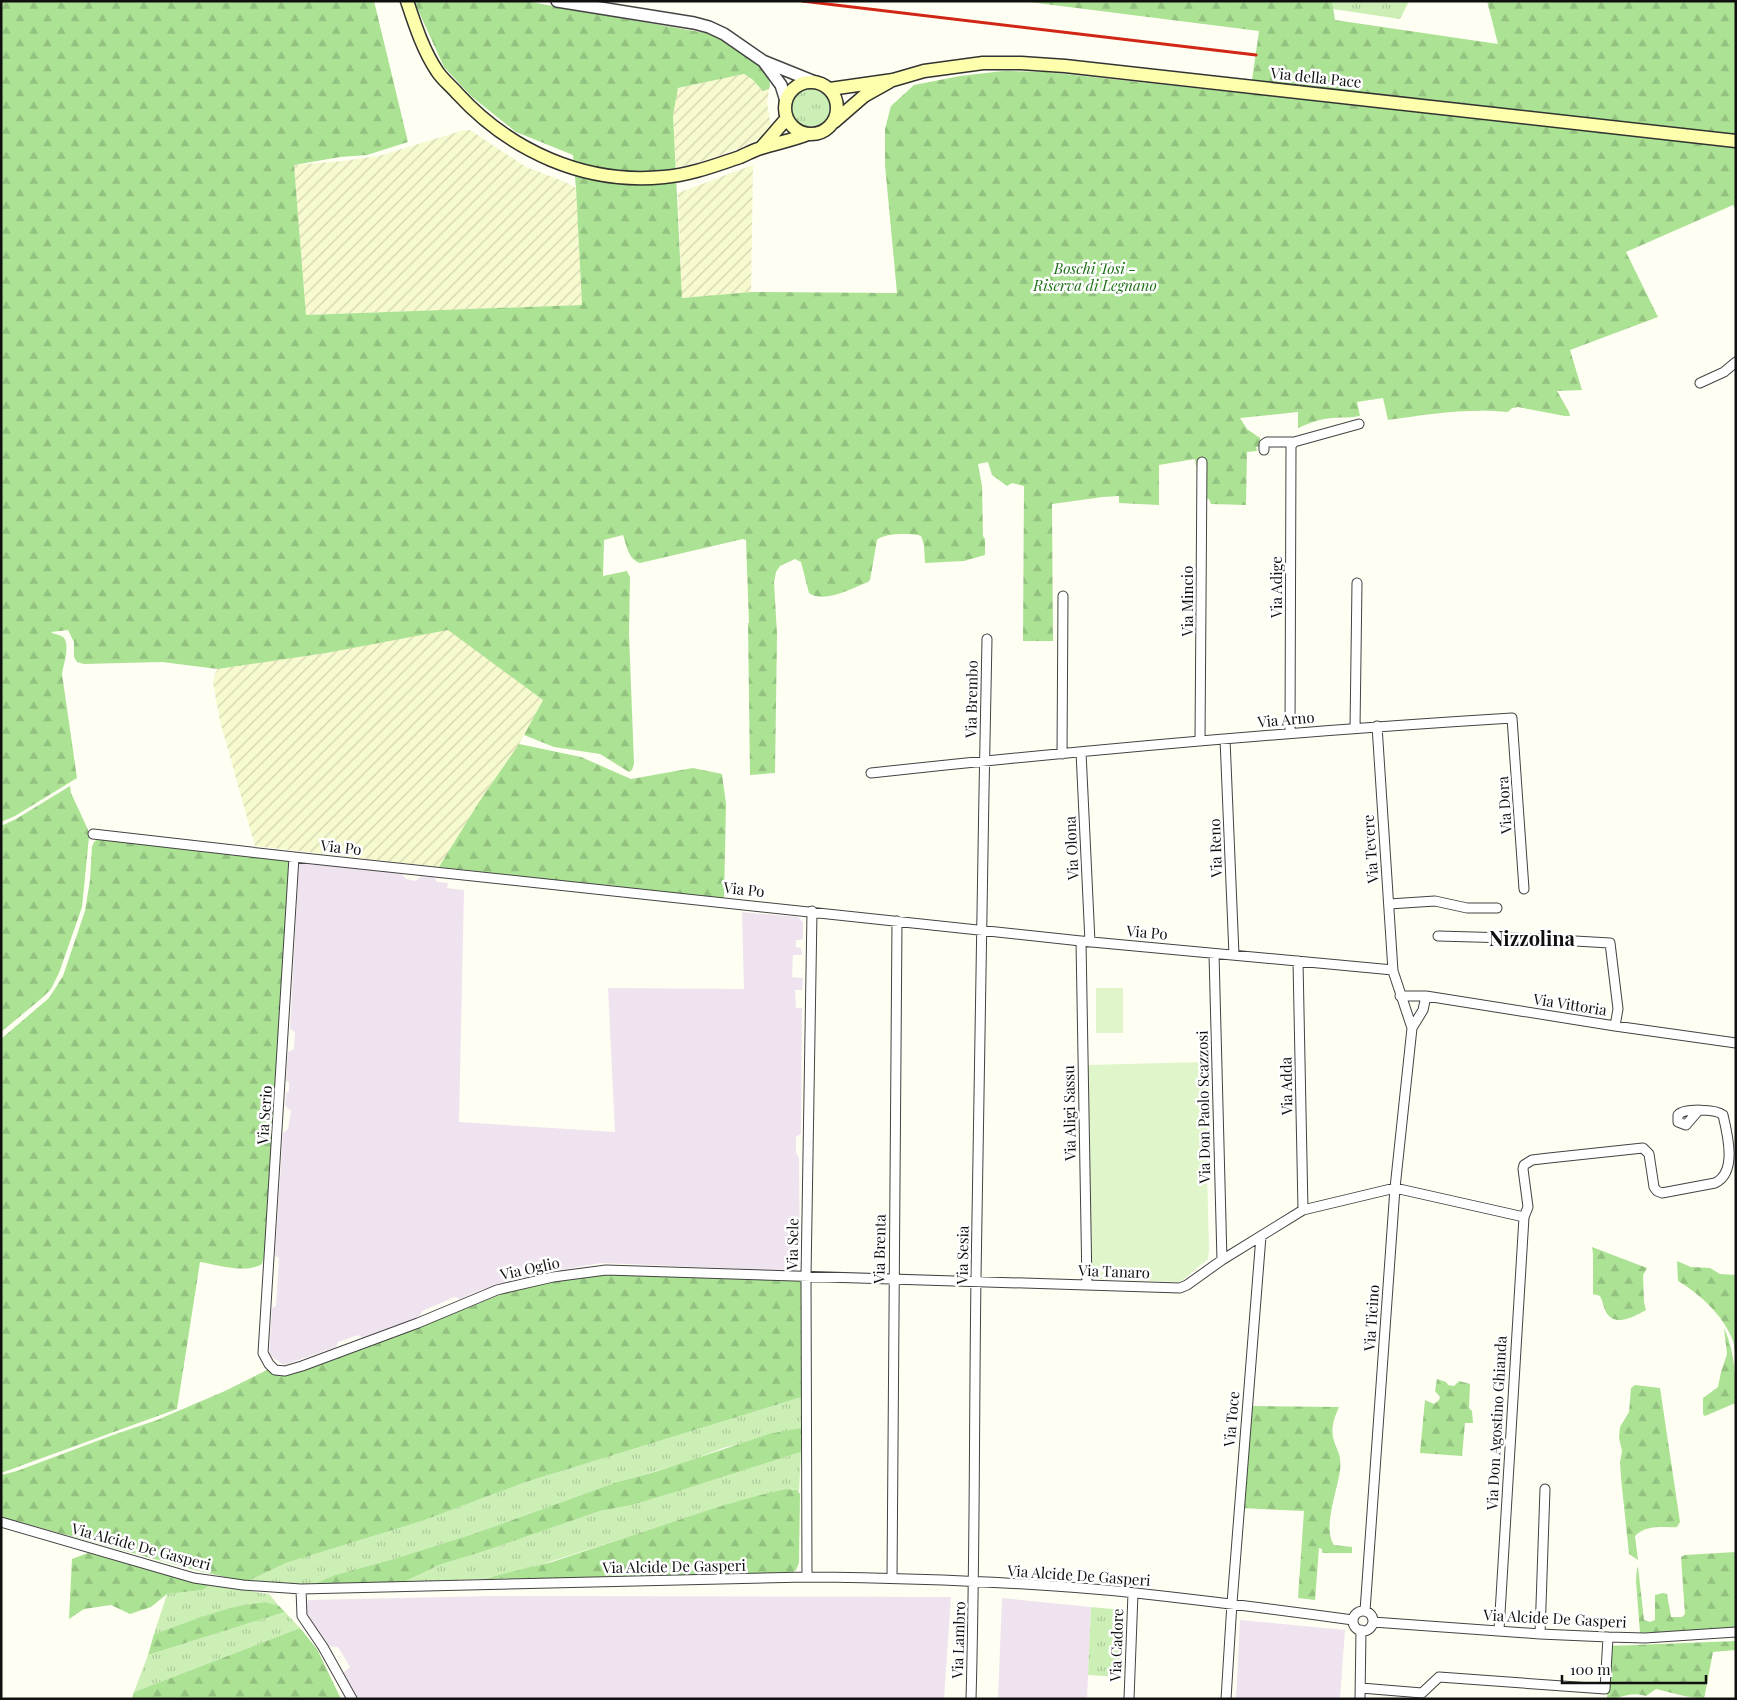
<svg xmlns="http://www.w3.org/2000/svg" width="1737" height="1700" viewBox="0 0 1737 1700" font-family="'Playfair Display',serif">
<style>
.industrial{fill:#efe3ef}
.farmland{fill:url(#farmland-furrows)}
.grass{fill:url(#grass-tufts)}
.forest{fill:url(#forest-firs)}
.pitch{fill:#e0f5c9}
.lines{fill:none;stroke-linecap:round;stroke-linejoin:round}
.minor-casing{stroke:#434343;stroke-width:11}
.tertiary-casing{stroke:#434343;stroke-width:14}
.secondary-casing{stroke:#323232;stroke-width:15}
.minor{stroke:#fff;stroke-width:9}
.tertiary{stroke:#fff;stroke-width:11}
.secondary{stroke:#fdffad;stroke-width:12}
.rail{stroke:#d12616;stroke-width:3}
.labels{text-anchor:middle;stroke-width:5;stroke-linejoin:round;paint-order:stroke}
.street-label{font-size:15px;fill:#101010;stroke:#fff}
.park-label{font-size:15px;font-style:italic;fill:#1e7017;stroke:#fff}
.district-label{font-size:20px;font-weight:bold;fill:#101010;stroke:#fff}
</style>
<defs>
<pattern id="farmland-furrows" width="10" height="10" patternUnits="userSpaceOnUse" patternTransform="scale(1.25)"><rect width="10" height="10" fill="#f7f9ce"/><path d="M-1 1l2-2M0 10L10 0M9 11l2-2" fill="none" stroke="#d3d4b0"/></pattern>
<pattern id="grass-tufts" width="24" height="20" patternUnits="userSpaceOnUse" patternTransform="scale(1.25)"><rect width="24" height="20" fill="#ccefb6"/><path d="M3 7l-1-3M5 7V3M7 7l1-3M15 17l-1-3M17 17v-4M19 17l1-3" fill="none" stroke="#aecc9b"/></pattern>
<pattern id="forest-firs" width="22" height="20" patternUnits="userSpaceOnUse" patternTransform="scale(1.25)"><rect width="22" height="20" fill="#ace294"/><path d="M5 1l3.5 6h-7zM16 11l3.5 6h-7z" fill="#93c17f"/></pattern>
</defs>
<rect width="100%" height="100%" fill="#fffef2"/>
<path class="industrial" d="M299,862L402,874L406,879L416,881L421,876L434,877L437,882L448,883L447,888L464,890L459,1122L615,1132L608,988L744,989L742,912L798,917L803,922V938L801,940H796V947L801,948L802,955H793L792,977L803,978L802,990H795L796,1008H802L801,1134L796,1137V1152L799,1158L800,1266L795,1271L601,1263L549,1272L481,1290L460,1299L455,1297L422,1311L420,1316L394,1327L363,1338L358,1335L338,1342L336,1347L284,1365L269,1355L272,1308L276,1306L279,1258L275,1256L283,1133L288,1129L291,1111L285,1106L286,1093L289,1091V1083L286,1080L288,1052L294,1049L295,1032L290,1029Z
M491,1596L951,1597L944,1699H356L343,1673L350,1667L338,1647L328,1646L305,1614L308,1600Z
M1002,1598L1091,1607L1087,1699H998Z
M1240,1620L1345,1630L1340,1699H1236Z"/>
<path class="farmland" d="M744,74L752,79L763,91L769,89L767,103L771,126L768,135L740,148L706,160L676,168L673,115L678,88Z
M470,130L526,167L565,182L576,188L582,305L306,315L294,165L343,161L379,156L461,131Z
M753,165L751,292L682,298L678,193Z
M449,629L543,700L519,744L479,802L439,867L255,846L220,721L213,683L215,673L218,669L326,653Z"/>
<path class="grass" d="M1332,1H1409L1400,19L1333,9Z
M789 108a22 22 0 1 1 44 0a22 22 0 1 1-44 0Z
M802,1397L801,1428L723,1448L681,1464L617,1482L476,1533L397,1558L335,1575L311,1585L246,1582L286,1563L422,1521L526,1482Z
M801,1452L799,1491L793,1489L752,1497L521,1571L488,1577L482,1579L404,1582L439,1565L488,1550L600,1511L632,1505L679,1491Z
M209,1585L269,1594L279,1606L266,1602L253,1603L154,1634L167,1594L203,1590Z
M1091,1607L1123,1610L1120,1677L1088,1675Z
M285,1612L300,1628L134,1692L148,1655Z"/>
<path class="forest" d="M1,1H374L408,142L367,155L340,157L294,165L306,315L582,305L576,188L573,155L516,132L471,96L444,67L414,1H525L711,34C728,42 770,65 770,86L769,89L763,91L752,79L744,74L678,88L673,115L682,298L751,292L897,293L885,165V129L891,106L914,85L960,76L1003,71L1047,72L1250,94L1259,31L1021,1H1332L1335,20L1498,44L1487,1H1736V210L1733,205L1626,252L1658,317L1570,350L1582,390L1557,391L1569,412L1570,416H1565L1518,407L1512,408L1508,412C1467,408 1429,414 1388,420L1383,398L1357,402L1360,416C1351,418 1342,417 1332,418C1320,419 1309,423 1298,428V412L1240,418L1247,429L1260,438V447H1256L1257,451L1247,452L1246,505L1211,504L1209,499H1206V466H1196L1195,459L1159,465V505L1119,503V496L1103,497L1052,504L1053,641H1023L1024,486L1012,483L1007,486L992,475L988,462L978,464L982,486L983,536L985,539V555L964,561L926,563H925L924,545L921,536C912,533 884,533 877,540L870,580L868,582C852,588 825,604 809,593L801,562L795,559L780,566L776,572L774,582L777,634L775,773L750,775L748,623H749L746,540L743,539L640,563C628,559 627,546 623,535L604,540L603,576L627,571L630,577L629,634L634,764L632,770L629,772L600,754L554,747L524,735L543,700L448,630L326,653L218,669L162,662L84,664L77,662L74,657V642L68,630L51,632C55,635 59,634 63,637C71,644 63,666 62,674L77,778L15,816L1,822Z
M519,744L581,757L631,779L693,768L722,774L726,804L724,899L439,867L479,802Z
M70,786L71,793L89,832V837L82,907L59,973L51,989L42,998L1,1032V826L16,819Z
M99,838L291,861L267,1245L262,1264C246,1274 218,1265 200,1262L177,1409L1,1473V1039L49,998L63,976L85,911L90,880L92,847L94,842Z
M1592,1247L1647,1268L1643,1275L1644,1302L1646,1310C1635,1316 1615,1328 1606,1312C1603,1307 1603,1301 1600,1296L1593,1294V1254Z
M1677,1261L1691,1267L1710,1268L1720,1274L1736,1275V1364C1735,1357 1735,1348 1733,1341C1724,1316 1700,1294 1678,1281Z
M593,1272L799,1280L802,1284V1397L526,1482L422,1521L286,1563L246,1582L195,1570L1,1517V1475L17,1471L113,1435L157,1420L225,1391L267,1370L326,1355L448,1316L514,1289Z
M1724,1328C1735,1352 1736,1379 1736,1404H1733L1705,1416L1703,1414V1398L1718,1387L1721,1372L1727,1354Z
M1437,1379L1446,1382L1448,1385L1454,1386L1459,1381L1470,1384L1469,1408L1472,1411L1473,1423H1465L1462,1456L1420,1453L1425,1400L1434,1404L1439,1400L1440,1397L1435,1391Z
M1635,1385L1660,1388L1680,1522L1677,1527C1663,1528 1647,1524 1635,1536L1638,1560L1629,1554L1621,1478L1620,1462L1622,1451L1619,1438L1620,1427L1629,1412L1631,1388Z
M1250,1406L1339,1407C1335,1416 1331,1426 1333,1437C1336,1451 1342,1452 1340,1470C1338,1489 1322,1529 1334,1545L1352,1547V1553H1322V1549L1319,1548L1315,1600L1298,1598L1304,1511L1241,1508Z
M801,1428V1452L679,1491L632,1505L600,1511L488,1550L439,1565L404,1582L311,1585L335,1575L397,1558L476,1533L617,1482L658,1471L769,1434Z
M786,1489L797,1490L800,1494L799,1563L796,1570L793,1572L699,1576L482,1579L552,1562L712,1509L752,1497Z
M1736,1552V1628L1640,1633L1636,1581L1637,1568L1638,1567L1644,1620L1650,1622L1655,1620V1595L1663,1593L1667,1594L1671,1617H1682L1685,1614L1681,1557L1685,1555Z
M88,1553L209,1585L203,1590L167,1594L151,1607L130,1614L111,1605L84,1609L69,1619L72,1559Z
M266,1602L279,1606L285,1612L148,1655L154,1634C190,1622 228,1605 266,1602Z
M300,1628L317,1649L341,1699H132L134,1692Z
M1736,1641V1650L1713,1652L1704,1699L1684,1696L1656,1689L1646,1696C1629,1691 1622,1699 1607,1699L1610,1646Z"/>
<path class="pitch" d="M1096,988H1123V1033H1096Z
M1202,1062V1080H1209L1211,1132H1206L1209,1249L1208,1259L1180,1282L1095,1279L1092,1275L1088,1065Z"/>
<g class="lines">
<defs>
<path id="minor" d="M1700,383L1724,372L1736,362
M1264,450V444L1267,442H1294L1359,424
M1377,726L1393,971L1412,1028
M1355,728L1357,583
M1290,733L1291,446L1294,442
M1225,739L1234,955
M1200,741L1202,462
M1081,752L1090,942
M1062,754L1063,596
M871,773C1084,750 1298,731 1512,718L1524,889
M93,834L294,857L1081,941L1393,970
M294,857L263,1353L269,1364L275,1370L285,1371L302,1366L418,1323L497,1290L553,1277L606,1270L1180,1288L1187,1285L1222,1260L1303,1210L1395,1188L1524,1217
M1389,904L1435,901L1467,908H1497
M1438,936L1540,939L1610,943L1618,1009L1615,1026
M1081,941L1087,1285
M1214,954L1222,1260
M1298,961L1303,1210
M1400,996H1426L1615,1026L1736,1043
M1,1522L194,1578L243,1585L301,1589L807,1577C917,1578 1027,1582 1136,1593C1208,1601 1281,1610 1353,1620
M807,1577L806,1277L812,911
M892,1578L897,921
M301,1589L302,1616L323,1647L352,1699
M1365,1611L1395,1188L1412,1028L1423,1010L1426,996
M1353 1621a10 10 0 1 1 20 0a10 10 0 1 1-20 0Z
M1373,1622L1540,1634L1608,1637L1645,1638L1736,1632
M1499,1630L1524,1217L1528,1207L1523,1169L1524,1165L1532,1160L1549,1158L1643,1148L1649,1154L1654,1187L1657,1191L1662,1193L1715,1183C1737,1173 1728,1136 1723,1115C1716,1109 1684,1108 1678,1115V1122L1686,1125L1698,1111
M1540,1634L1545,1489
M1361,1688L1422,1693L1439,1677L1605,1689L1608,1637
M971,1699C975,1558 974,1418 976,1278C978,1065 983,852 987,639
M1129,1699L1133,1593
M1226,1699L1232,1603L1261,1236
M1360,1699L1361,1630"/>
<path id="tertiary" d="M557,1L694,23L709,27L724,34L763,61L815,82
M764,62L781,85L786,101"/>
<path id="secondary" d="M407,1C415,25 423,50 437,71C442,79 451,86 457,93C510,151 585,185 664,177C690,175 716,165 740,157C747,154 754,150 761,148C777,143 793,140 808,134
M785 108a26 26 0 1 1 52 0a26 26 0 1 1-52 0Z
M830,89L893,80L924,71L983,63H1021L1065,66L1736,141
M834,122L864,96L889,82
M761,148L787,118"/>
</defs>
<use href="#minor" class="minor-casing"/>
<use href="#tertiary" class="tertiary-casing"/>
<use href="#secondary" class="secondary-casing"/>
<use href="#minor" class="minor"/>
<use href="#tertiary" class="tertiary"/>
<use href="#secondary" class="secondary"/>
<path class="rail" d="M802,1L1256,55"/>
</g>
<g class="labels">
<g class="street-label">
<text transform="translate(1316 78) rotate(6)" y="5">Via della Pace</text>
<text transform="translate(1277 587) rotate(-90)" y="5">Via Adige</text>
<text transform="translate(1188 601) rotate(-90)" y="5">Via Mincio</text>
<text transform="translate(972 699) rotate(-89)" y="5">Via Brembo</text>
<text transform="translate(1286 720) rotate(-5)" y="5">Via Arno</text>
<text transform="translate(1505 805) rotate(-94)" y="5">Via Dora</text>
<text transform="translate(341 848) rotate(6)" y="5">Via Po</text>
<text transform="translate(1072 848) rotate(-93)" y="5">Via Olona</text>
<text transform="translate(1216 848) rotate(-92)" y="5">Via Reno</text>
<text transform="translate(1371 849) rotate(-94)" y="5">Via Tevere</text>
<text transform="translate(744 890) rotate(6)" y="5">Via Po</text>
<text transform="translate(1147 933) rotate(5)" y="5">Via Po</text>
<text transform="translate(1570 1005) rotate(9)" y="5">Via Vittoria</text>
<text transform="translate(1287 1086) rotate(-91)" y="5">Via Adda</text>
<text transform="translate(1204 1107) rotate(-91)" y="5">Via Don Paolo Scazzosi</text>
<text transform="translate(1070 1113) rotate(-91)" y="5">Via Aligi Sassu</text>
<text transform="translate(265 1115) rotate(-86)" y="5">Via Serio</text>
<text transform="translate(793 1244) rotate(-89)" y="5">Via Sele</text>
<text transform="translate(880 1249) rotate(-89)" y="5">Via Brenta</text>
<text transform="translate(963 1255) rotate(-89)" y="5">Via Sesia</text>
<text transform="translate(530 1269) rotate(-12)" y="5">Via Oglio</text>
<text transform="translate(1114 1272) rotate(2)" y="5">Via Tanaro</text>
<text transform="translate(1372 1318) rotate(-86)" y="5">Via Ticino</text>
<text transform="translate(1232 1419) rotate(-85)" y="5">Via Toce</text>
<text transform="translate(1497 1423) rotate(-87)" y="5">Via Don Agostino Ghianda</text>
<text transform="translate(141 1547) rotate(15)" y="5">Via Alcide De Gasperi</text>
<text transform="translate(674 1567) rotate(-1)" y="5">Via Alcide De Gasperi</text>
<text transform="translate(1079 1576) rotate(4)" y="5">Via Alcide De Gasperi</text>
<text transform="translate(1555 1619) rotate(3)" y="5">Via Alcide De Gasperi</text>
<text transform="translate(959 1640) rotate(-88)" y="5">Via Lambro</text>
<text transform="translate(1117 1645) rotate(-88)" y="5">Via Cadore</text>
</g>
<g class="park-label">
<text x="1095" y="274">Boschi Tosi -<tspan x="1095" dy="17">Riserva di Legnano</tspan></text>
</g>
<g class="district-label">
<text x="1532" y="946">Nizzolina</text>
</g>
</g>
<rect width="1737" height="1700" fill="none" stroke="#101010" stroke-width="5"/>
<path d="M1562 1675v8h144v-8" fill="none" stroke="#101010" stroke-width="2.5"/>
<text x="1570" y="1675" font-size="15" fill="#101010" stroke="#ffffff" stroke-width="4" paint-order="stroke">100 m</text>
</svg>
